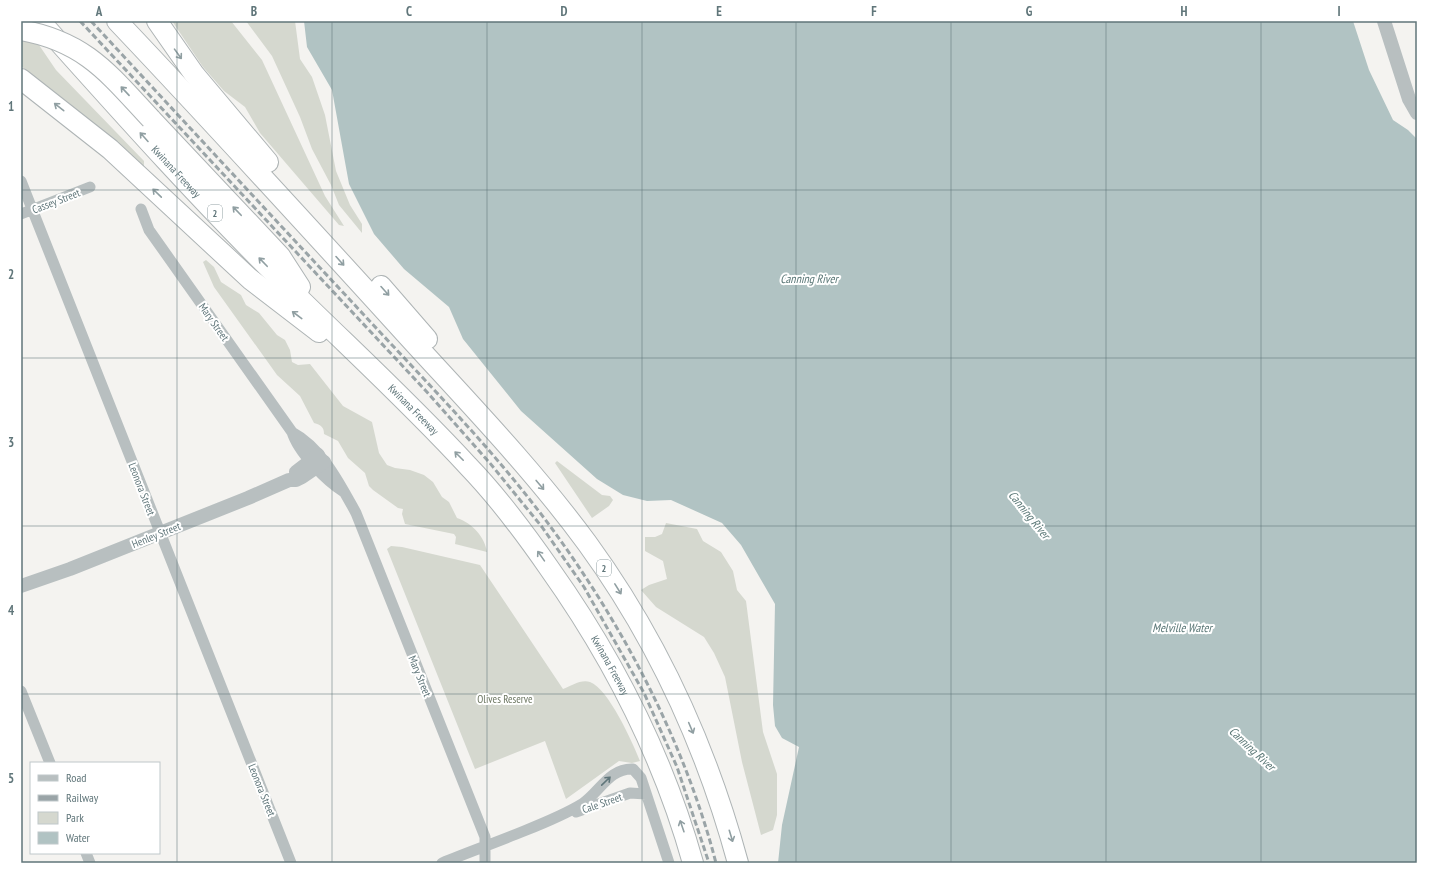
<svg xmlns="http://www.w3.org/2000/svg" width="1438" height="884" viewBox="0 0 1438 884" font-family="'PT Sans Narrow',sans-serif">
<style>
.green{fill:#d5d8cf}
.water{fill:#b1c3c3}
.lines{fill:none;stroke-linecap:round;stroke-linejoin:round}
.motorway-casing{stroke:#aeb4b5;stroke-width:22}
.minor{stroke:#b8bfc0;stroke-width:11}
.tertiary{stroke:#b8bfc0;stroke-width:14}
.motorway{stroke:#fff;stroke-width:20}
.rail{stroke:#9aa4a7;stroke-width:3;stroke-dasharray:6 3;stroke-linecap:butt}
.motorway-bridge-casing{stroke:#aeb4b5;stroke-width:22;stroke-linecap:butt}
.motorway-bridge{stroke:#fff;stroke-width:20}
.oneway{stroke:#909fa2}
.oneway2{stroke:#60767a}
.grid{fill:none;stroke:#60767a;stroke-width:1;stroke-opacity:0.55}
.labels{text-anchor:middle;stroke-width:4;stroke-linejoin:round;paint-order:stroke}
.shield{fill:#fff;stroke:#909fa2;stroke-width:1}
.shield-label{font-size:10px;font-weight:bold;fill:#60767a}
.street-label{font-size:11px;fill:#60767a;stroke:#fff}
.park-label{font-size:11px;fill:#6d7762;stroke:#fff}
.water-label{font-size:12px;font-style:italic;fill:#5a7776;stroke:#fff}
.neatline{fill:none;stroke:#60767a;stroke-width:1.5}
.grid-label{font-size:13px;text-anchor:middle;font-weight:bold;fill:#60767a}
</style>
<rect width="100%" height="100%" fill="#f4f3f0"/>
<path class="green" d="M172,21H231L262,60L325,196L344,226L339,225L260,133L245,107L224,91L203,67Z
M246,21H295L300,59L312,77L325,115L336,171L350,205L362,224V233L339,205L331,185L312,149L300,117L272,56Z
M21,25L39,45L56,70L144,161V169C105,132 64,99 21,66Z
M206,260L214,267L221,282L241,295L246,305L259,313L277,335L285,340L290,350L292,362L298,365L310,364L343,406L372,422L379,453L387,465L395,468L410,470L424,475L433,482L442,497L449,502L457,518C472,523 485,537 487,552L455,544L456,537L454,534L405,524L402,514L403,509L398,508L373,490L369,486L365,473L348,458L338,441L324,434C324,427 321,425 314,423L300,396L277,375L214,287L203,262Z
M557,461L602,495L610,496L613,500L609,506L592,518L555,463Z
M666,523L697,529L703,541L721,552L733,571L737,590L746,601L763,732L777,774V815L773,830L761,835L742,762L725,677L714,653L704,637L656,607L641,590L649,585L667,579L663,561L645,551V537H655L662,534Z
M391,546L402,547L480,565L563,689C571,686 581,679 590,682C608,688 633,743 640,761L632,763L619,761L566,799L545,741L475,769L387,549Z"/>
<path class="water" d="M304,21H1353L1369,70L1393,120L1408,130L1417,139V863H778L782,825L799,747L782,738L775,726L773,705L775,604L741,545L722,523L671,500L647,501L623,495L597,479L521,411L463,339L449,307L404,269L374,234L349,184L332,90L307,47Z"/>
<g class="lines">
<defs>
<g id="motorway">
<path id="s1" d="M40,21C123,114 206,207 295,294C353,351 413,406 468,466C498,497 524,532 549,568C613,658 663,756 693,863"/>
<path d="M117,21C211,120 303,221 395,322C460,394 529,464 587,543C657,639 707,749 738,863"/>
<path d="M157,21L194,74L268,162"/>
<path d="M21,79L110,149L250,279L319,332"/>
<path d="M151,119L280,256L300,287"/>
<path d="M381,286L427,339"/>
</g>
</defs>
<use href="#motorway" class="motorway-casing"/>
<path class="minor" d="M21,181L291,863
M141,209L149,230L292,432C298,452 326,481 344,492
M21,214L90,187
M292,432C322,448 340,484 356,513L485,837V863
M21,691L50,763
M576,812L630,793L646,794
M86,853L90,863
M442,863C469,852 497,842 524,831C544,823 564,815 582,804C600,792 609,768 633,769L641,778L669,863"/>
<path class="tertiary" d="M1384,21L1409,99L1417,113
M296,472L318,455
M21,586L70,569L248,498L289,480H296L302,477L324,462"/>
<use href="#motorway" class="motorway"/>
<path class="rail" d="M80,21L426,391L489,462L542,527L584,587L644,693L677,767L709,863
M91,21C178,115 265,209 352,302C419,375 491,446 550,526C623,625 685,743 716,863"/>
<defs>
<path id="motorway-bridge" d="M21,30C86,42 109,74 151,119"/>
</defs>
<use href="#motorway-bridge" class="motorway-bridge-casing"/>
<use href="#motorway-bridge" class="motorway-bridge"/>
</g>
<defs><path id="oneway-shaft" d="M-6 0H5M1.5-3L5.5 0L1.5 3" fill="none" stroke-width="1.6" stroke-linecap="round" stroke-linejoin="round"/></defs>
<g class="oneway">
<use href="#oneway-shaft" transform="translate(178 54) rotate(54)"/>
<use href="#oneway-shaft" transform="translate(125 91) rotate(-133)"/>
<use href="#oneway-shaft" transform="translate(59 107) rotate(-142)"/>
<use href="#oneway-shaft" transform="translate(144 137) rotate(-132)"/>
<use href="#oneway-shaft" transform="translate(157 193) rotate(-136)"/>
<use href="#oneway-shaft" transform="translate(237 211) rotate(-134)"/>
<use href="#oneway-shaft" transform="translate(340 261) rotate(48)"/>
<use href="#oneway-shaft" transform="translate(263 262) rotate(-134)"/>
<use href="#oneway-shaft" transform="translate(385 291) rotate(48)"/>
<use href="#oneway-shaft" transform="translate(297 315) rotate(-143)"/>
<use href="#oneway-shaft" transform="translate(459 456) rotate(-135)"/>
<use href="#oneway-shaft" transform="translate(540 485) rotate(50)"/>
<use href="#oneway-shaft" transform="translate(541 556) rotate(-125)"/>
<use href="#oneway-shaft" transform="translate(618 589) rotate(58)"/>
<use href="#oneway-shaft" transform="translate(691 728) rotate(67)"/>
<use href="#oneway-shaft" transform="translate(682 826) rotate(-109)"/>
<use href="#oneway-shaft" transform="translate(731 836) rotate(73)"/>
</g>
<use class="oneway2" href="#oneway-shaft" transform="translate(606 781) rotate(-44)"/>
<path class="grid" d="M177,21V863M332,21V863M487,21V863M642,21V863M796,21V863M951,21V863M1106,21V863M1261,21V863M21,190H1417M21,358H1417M21,526H1417M21,694H1417"/>
<g class="labels">
<g class="shield">
<rect x="208" y="205" width="14" height="16" rx="3"/>
<rect x="597" y="560" width="14" height="16" rx="3"/>
</g>
<g class="shield-label">
<text x="215" y="217">2</text>
<text x="604" y="572">2</text>
</g>
<g class="street-label">
<text dy="4" stroke="none"><textPath href="#s1" startOffset="203">Kwinana Freeway</textPath></text>
<text transform="translate(56 201) rotate(-21)" y="4">Cassey Street</text>
<text transform="translate(214 322) rotate(55)" y="4">Mary Street</text>
<text dy="4" stroke="none"><textPath href="#s1" startOffset="539">Kwinana Freeway</textPath></text>
<text transform="translate(142 489) rotate(69)" y="4">Leonora Street</text>
<text transform="translate(156 535) rotate(-22)" y="4">Henley Street</text>
<text dy="4" stroke="none"><textPath href="#s1" startOffset="863">Kwinana Freeway</textPath></text>
<text transform="translate(420 676) rotate(68)" y="4">Mary Street</text>
<text transform="translate(262 790) rotate(68)" y="4">Leonora Street</text>
<text transform="translate(602 803) rotate(-19)" y="4">Cale Street</text>
</g>
<g class="park-label">
<text x="505" y="703">Olives Reserve</text>
</g>
<g class="water-label">
<text x="809" y="283">Canning River</text>
<text transform="translate(1029 515) rotate(51)" y="4">Canning River</text>
<text x="1182" y="632">Melville Water</text>
<text transform="translate(1252 749) rotate(43)" y="4">Canning River</text>
</g>
</g>
<rect width="1438" height="884" fill="none" stroke="#ffffff" stroke-width="44"/>
<rect x="30" y="762" width="130" height="92" fill="#ffffff" stroke="#bfc8ca"/>
<rect x="38" y="775" width="20" height="6" fill="#b8bfc0" stroke="#bfc8ca"/>
<text x="66" y="782" font-size="12" fill="#60767a">Road</text>
<rect x="38" y="795" width="20" height="6" fill="#9aa4a7" stroke="#bfc8ca"/>
<text x="66" y="802" font-size="12" fill="#60767a">Railway</text>
<rect x="38" y="812" width="20" height="12" fill="#d5d8cf" stroke="#bfc8ca"/>
<text x="66" y="822" font-size="12" fill="#60767a">Park</text>
<rect x="38" y="832" width="20" height="12" fill="#b1c3c3" stroke="#bfc8ca"/>
<text x="66" y="842" font-size="12" fill="#60767a">Water</text>
<rect x="22" y="22" width="1394" height="840" class="neatline"/>
<g class="grid-label">
<text x="99" y="16">A</text>
<text x="254" y="16">B</text>
<text x="409" y="16">C</text>
<text x="564" y="16">D</text>
<text x="719" y="16">E</text>
<text x="874" y="16">F</text>
<text x="1029" y="16">G</text>
<text x="1184" y="16">H</text>
<text x="1339" y="16">I</text>
<text x="11" y="111">1</text>
<text x="11" y="279">2</text>
<text x="11" y="447">3</text>
<text x="11" y="615">4</text>
<text x="11" y="783">5</text>
</g>
</svg>
